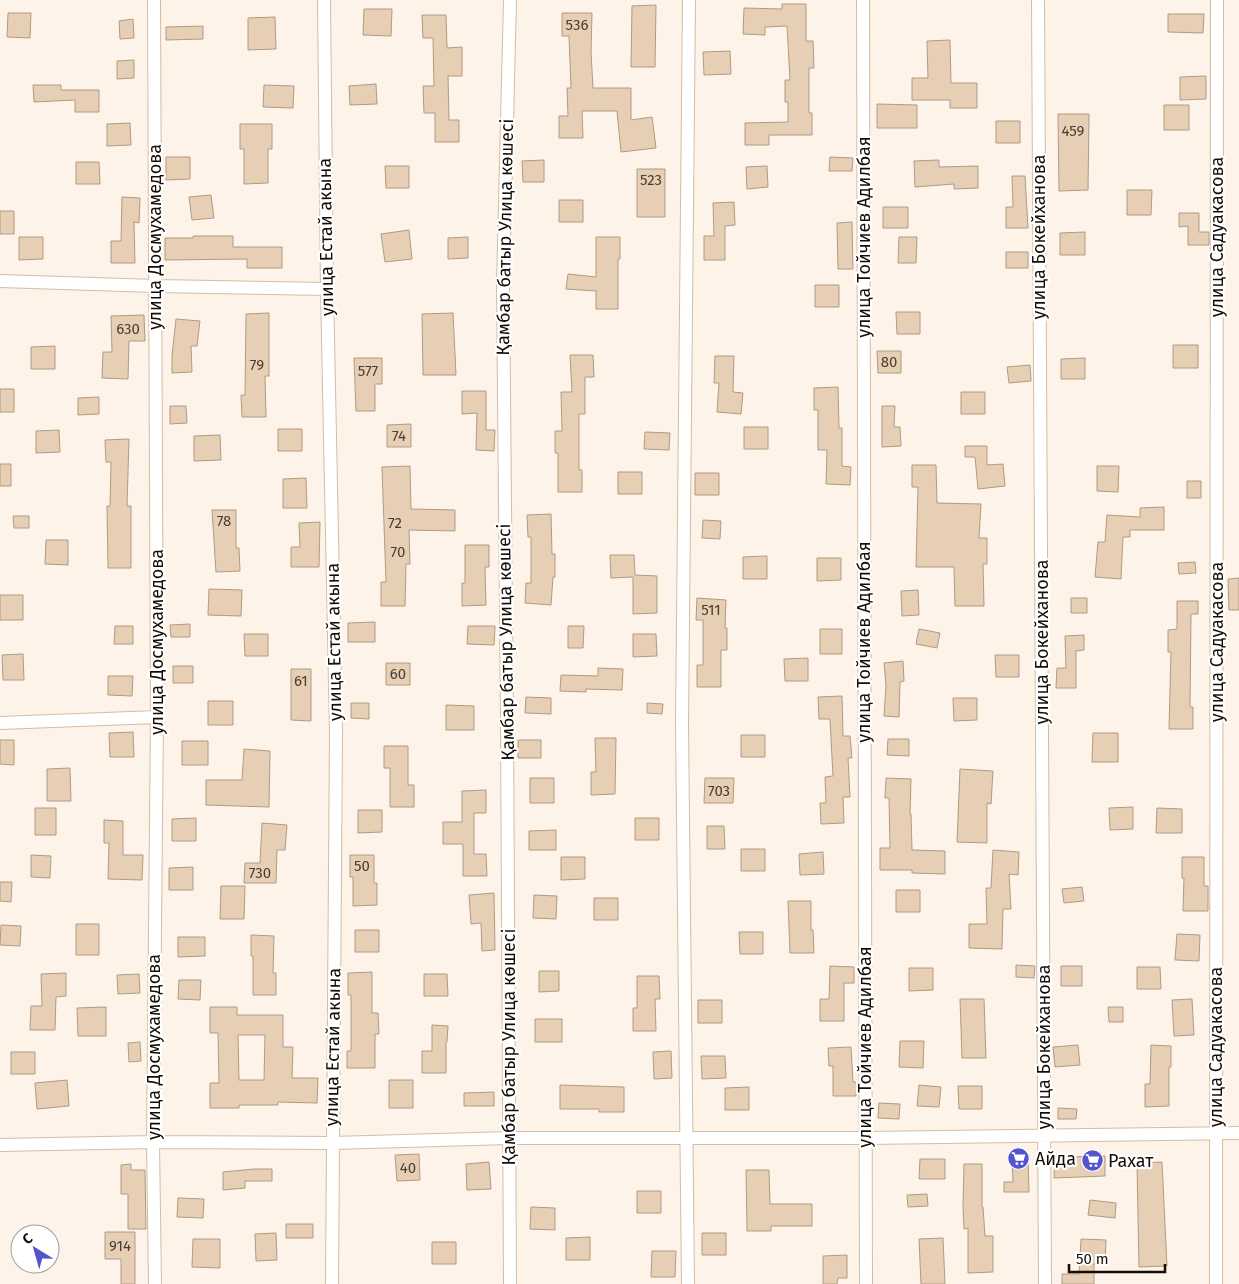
<svg xmlns="http://www.w3.org/2000/svg" width="1239" height="1284" viewBox="0 0 1239 1284" font-family="'Fira Sans',sans-serif">
<style>
.building{fill:#e7cfb6;stroke:#b19a82;fill-rule:evenodd}
.lines{fill:none;stroke-linecap:round;stroke-linejoin:round}
.minor-casing{stroke:#d5bca4;stroke-width:14}
.minor{stroke:#fff;stroke-width:12}
.labels{text-anchor:middle;stroke-width:4.5;stroke-linejoin:round;paint-order:stroke}
.number-label{font-size:15px;fill:#4a3e31}
.street-label{font-size:18px;fill:#150d05;stroke:#fff}
.poi-label{font-size:18px;fill:#150d05;stroke:#fff;text-anchor:start}
</style>
<rect width="100%" height="100%" fill="#fdf3e9"/>
<path class="building" d="M782,4H806V41H813L814,68H809V113H812V135H769V145H745V123L788,122V102H785V80H790L787,26L765,27V35L743,34L744,8L782,9Z
M656,5L655,67H631L632,6Z
M364,9H392L391,36L363,35Z
M8,13H31L30,38L7,37Z
M562,13H592L591,52L593,88H631V120L652,117L656,148L621,152L617,111H582L583,138H559V116H568L567,88H571L569,36H562Z
M1168,14H1204L1203,33L1168,32Z
M422,15H446L447,48L462,47V76H448L449,120H459V142H435V113H424L423,86H434L433,38H423Z
M275,17L276,49L248,50V18Z
M133,19L134,38L120,39L119,21Z
M203,26V39L166,40V27Z
M950,40L951,83H977V108H950V100H912V78H928L927,41Z
M730,51L731,74L704,75L703,52Z
M134,60V78L117,79V61Z
M1206,76V99L1180,100V77Z
M376,84L377,104L350,105L349,86Z
M33,85H61V90H99V112H75V100L34,102Z
M264,85L294,86L293,108L263,107Z
M877,104L917,105V128H877Z
M1164,105H1189V130H1164Z
M1058,114H1089L1088,190L1059,191Z
M996,121H1020V143H996Z
M130,123L131,145L107,146V124Z
M240,124H272V149H268V183L244,184V149H240Z
M166,157H190V179L166,180Z
M830,157L853,158L852,171H829Z
M544,160V182H523L522,161Z
M939,160V167L978,166V188L954,189V184L915,187L914,161Z
M76,162H99L100,184H76Z
M385,166H409V188H386Z
M767,166L768,187L747,189L746,167Z
M637,169H665V217H637Z
M1012,176H1025L1028,228H1006V207H1013Z
M1127,190H1152L1151,215H1127Z
M211,195L214,218L192,220L189,197Z
M122,197L140,198L139,223L134,222L135,263H111V241H121Z
M559,200H583V222H559Z
M734,202L735,225L725,226V260H704V236H714L713,203Z
M883,207H908V228H883Z
M0,211H14V234H0Z
M1179,213H1199V232H1209V245H1188V226L1179,227Z
M852,222L853,269H838L837,223Z
M409,230L412,259L385,262L381,234Z
M1085,232V255H1060V233Z
M193,236H233V247H282V268H247V259L165,260V238H193Z
M19,237H43V259L19,260Z
M468,237V258L448,259V238Z
M596,237H620V259H618V309H596V291L566,289L568,274L596,277Z
M899,237H917L916,263H898Z
M1006,252H1028V268H1006Z
M815,285H839V307H815Z
M896,312H920V334H897Z
M269,313V376H265L266,417H242L241,395H245L246,314Z
M453,313L456,375H423L422,314Z
M144,315L145,341H129L128,379L102,378L103,352H112L111,316Z
M176,319L200,321L197,346H191L192,372L172,373V356Z
M1173,345H1198V368H1173Z
M55,346V369H31V347Z
M877,351H901V373H878Z
M570,355H593L594,377H585V414H579V470H582V492H558V453H555V431H562L561,392H572Z
M715,356H734L733,392L743,393L741,414L717,412L719,383H714Z
M354,358H382V384H375V411H356Z
M1085,358V379H1061V359Z
M1030,365L1031,381L1009,383L1007,367Z
M838,387L839,428H842V466L851,467L850,485L826,484L827,450H818V410H814V388Z
M0,389H14V412H0Z
M462,391H486V430H495L494,451L476,450L477,413L462,414Z
M961,392H985V414H961Z
M99,397V414L78,415V398Z
M170,406H186L187,423L170,424Z
M882,406H895L894,427H900L901,446L882,447Z
M411,424V447H387V425Z
M744,427H768V449H744Z
M278,429H302V451H278Z
M59,430L60,452L36,453V431Z
M645,432L670,433L669,450L644,449Z
M220,435L221,460L194,461V436Z
M129,439L127,506H131V568H108L107,506H110L111,462H106L105,440Z
M965,446H987V465L1003,464L1005,486L978,489L975,457H965Z
M0,464H11V486H0Z
M912,465H936L937,503L981,504L979,538H987V564H983L984,606H955L954,567H916L918,487H912Z
M410,466L411,509L455,510V531L409,530L410,564H406L405,606H381V582H386L382,467Z
M1097,466H1119L1118,492L1097,491Z
M618,472H642V494H618Z
M695,473H719V495H695Z
M306,478L307,508H283V479Z
M1187,481H1201V498H1187Z
M1164,507V530H1130V537H1123L1121,579L1095,577L1098,542H1105L1107,515L1140,517V508Z
M212,510H236V548H239L240,571L216,572Z
M551,514L552,554H555V577H553L551,605L525,603L526,583H531V537H528L527,515Z
M13,516H29V528H14Z
M703,520L721,521L720,539L702,538Z
M320,522L319,567H291V547H300L299,523Z
M46,540H68V565L45,564Z
M465,545H489V567H485L486,605L462,606V583H465Z
M610,555H634L635,575L657,576V613L633,614V577L611,578Z
M767,556V579H743V557Z
M817,558H841V580L817,581Z
M1195,562L1196,573L1179,574L1178,563Z
M1239,578V610H1229L1228,579Z
M209,589L242,590L241,616L208,615Z
M918,590L919,615L902,616L901,591Z
M0,595H23V620H0Z
M697,598L726,600L725,628H727V650H721V687H697V665H703V620H696Z
M1071,598H1087V613H1071Z
M1177,601H1198V614H1191L1190,707H1193V729H1169L1171,652H1168V630L1177,629Z
M375,622V642H348V623Z
M190,624V637H171L170,625Z
M115,626H133V644H114Z
M468,626H495L494,645L467,644Z
M568,626H584L583,648H568Z
M820,629H842V654H820Z
M919,629L940,633L937,648L916,644Z
M244,634H268V656H245Z
M633,634H656L657,656L633,657Z
M1084,635V650L1076,651V688H1056L1057,668H1066L1065,636Z
M23,654L24,680H3L2,655Z
M995,655H1019V677H996Z
M808,658V681H785L784,659Z
M903,661L904,681L900,682L899,717L884,716L886,685L884,663Z
M386,663H410V685H386Z
M173,666H193V683H173Z
M598,668L623,669L622,690L586,689V692L560,691L561,675L598,676Z
M291,669H311V721L291,720Z
M108,676H133L132,696L108,695Z
M842,696L843,736H850L852,758H848L850,797H843L844,823L821,824L820,803H826L825,777L833,776L830,719H819L818,697Z
M526,697L551,698V714L525,713Z
M953,698H977V720L954,721Z
M208,701H233V725H208Z
M351,703H369V719L351,718Z
M647,703L663,704L662,714L647,713Z
M446,705L474,706V730H446Z
M133,732L134,757H110L109,733Z
M1093,733H1118V762H1092Z
M741,735H765V757H741Z
M595,738H616L615,794L591,795V772H596Z
M888,739H909V756L887,755Z
M0,740H14V765L0,764Z
M518,740H541V758H518Z
M182,741H208V765H182Z
M384,746H408V785H414V807H390V768H384Z
M244,749L270,751L269,807L206,805V780H242Z
M70,768L71,801H47V769Z
M960,769L993,771L991,804L987,803V843L957,842Z
M530,778H554V803H530Z
M705,778H734L733,803H704Z
M886,778L911,779L910,814H911L912,850L945,851V874L912,873V870H880V848H890L889,798H885Z
M486,790V813H474V854H486L487,876H463V844H443V822H462V791Z
M1133,807V829L1110,830L1109,808Z
M35,808H56V835H35Z
M1157,808L1182,809V833H1156Z
M358,810H382V832L358,833Z
M196,818V841H172V819Z
M635,818H659V840H635Z
M104,820L123,821V855H143L142,880L108,879L109,843H104Z
M262,823L287,825L285,850H277L276,883H244L245,863H260Z
M707,826H724L725,849H707Z
M556,830V850H529V831Z
M741,849H765V871H741Z
M993,850L1019,852L1018,875L1009,874L1011,909H1003L1002,949L969,948V924H987L986,888H991Z
M823,852L824,874L800,875L799,854Z
M31,855L51,856L50,878L31,877Z
M350,855H374V883H377V905L353,906V877H350Z
M561,857H585V879L561,880Z
M1182,857H1204V886H1208V911H1183L1184,878H1182Z
M193,867V890H169V868Z
M0,882H12L11,902L0,901Z
M221,886H245L244,919H220Z
M1082,887L1084,901L1064,903L1062,889Z
M896,890H920V912H896Z
M494,893L495,950L482,951L481,923L471,924L469,895Z
M534,895L557,896L556,919L533,918Z
M594,898H618V920H594Z
M788,901H811V930H813L814,953H790Z
M76,924H99V955H76Z
M1,925L21,926L20,946L0,945Z
M355,930H379V952H355Z
M739,932H763V954H740Z
M1177,934L1200,935L1199,961L1175,960Z
M251,935L274,936L273,973H276V995H253V956H251Z
M178,937H205V956L178,957Z
M1016,965L1035,966L1034,978L1016,977Z
M830,966L854,967V983H844V1021H820V999H829Z
M1061,966H1082V986H1061Z
M1137,967H1160L1161,989H1137Z
M909,968H933V990L909,991Z
M539,971H559V991L539,992Z
M372,972V1013H378L379,1034H375V1068H347V1051H351V995H348V973Z
M66,973V996L56,997L55,1030H30L31,1006H42L41,974Z
M139,974L140,993L118,994L117,975Z
M424,974H447L448,996H424Z
M637,976H659L660,999H655L656,1031H633V1008H637Z
M179,980H201L200,1000L178,999Z
M960,999H984L986,1058H962Z
M1192,999L1194,1035L1174,1036L1172,1000Z
M698,1000H722V1023H698Z
M106,1007V1036H78L77,1008Z
M210,1007H237V1015H283V1047H293L292,1078H318L317,1103L278,1102V1105H239V1108H210V1083H219L218,1033H210ZM238,1035H265L264,1080H239Z
M1108,1007H1123V1022H1109Z
M535,1019H562V1042H535Z
M432,1025L448,1026L447,1042H446V1073H422V1051H432Z
M900,1041H924L923,1068L899,1067Z
M140,1042L141,1061L129,1062L128,1043Z
M1078,1045L1080,1065L1055,1067L1053,1047Z
M1151,1045L1171,1046V1067H1169V1106L1145,1107V1084H1150Z
M851,1047L853,1082H856V1096H833V1066H829L828,1048Z
M671,1051L672,1078L654,1079L653,1052Z
M11,1052H35V1074H11Z
M701,1056H725L726,1078L702,1079Z
M67,1080L69,1106L37,1109L35,1083Z
M389,1080H413V1108H389Z
M560,1085L624,1087V1112H599V1109H560Z
M919,1085L941,1087L939,1107L917,1106Z
M958,1086H982V1109H959Z
M749,1087V1110H725V1088Z
M494,1092V1106H464V1093Z
M879,1103L900,1104L899,1119L878,1118Z
M1058,1108L1077,1109L1076,1119H1058Z
M419,1154L420,1180L397,1181L395,1155Z
M1055,1154L1066,1155V1157L1105,1156V1176L1054,1178Z
M1028,1156L1029,1192H1004V1182H1013L1012,1157Z
M920,1159H945V1179H919Z
M489,1162L491,1189L467,1190L466,1164Z
M1162,1162L1167,1266L1139,1267L1137,1163Z
M131,1164V1170H145L146,1229H128V1194H121V1165Z
M964,1164H982V1207H983L985,1236H993V1272L968,1273V1228L964,1229L963,1208Z
M254,1169H272V1181H245V1188L223,1190V1172Z
M746,1170H769L770,1204H812V1226H771V1231H747Z
M637,1191H661V1213H637Z
M927,1194L928,1206L908,1207L907,1195Z
M178,1198L204,1199L203,1218L177,1217Z
M1090,1200L1116,1203L1115,1218L1088,1215Z
M531,1207L555,1208V1230L530,1229Z
M286,1224H313V1238H286Z
M105,1232H135V1284H121V1259H105Z
M276,1233L277,1260L256,1261L255,1234Z
M702,1233H726V1255H702Z
M590,1237V1260H566V1238Z
M943,1238L945,1284H921L919,1239Z
M193,1239H220V1268L192,1267Z
M1081,1239L1106,1240L1105,1265L1094,1264V1284H1062V1274H1079Z
M432,1242H456V1264H432Z
M652,1251H676L675,1277H651Z
M847,1255V1278H838L837,1284H823V1256Z"/>
<g class="lines">
<defs>
<path id="minor" d="M154,0L157,717L153,1142L155,1284
M324,0L327,289L336,732L332,1284
M863,0L866,1284
M1038,0L1045,1284
M0,281L156,286L327,289
M0,723L157,717
M0,1145L153,1142L333,1143L509,1138H865L1239,1133
M510,1284L507,721L503,284L510,0
M688,1284L682,724L689,0
M1216,1284L1217,0"/>
</defs>
<use href="#minor" class="minor-casing"/>
<use href="#minor" class="minor"/>
</g>
<defs>
<symbol id="supermarket-disc" viewBox="-11 -11 22 22"><circle r="9.5" fill="#5355cc" stroke="#fff"/><path d="M-6-5.5h2.5l.6 2H6L4.5 2H-2.5L-4.4-4H-6ZM-1.5 3.2a1.3 1.3 0 1 0 .1 0ZM3 3.2a1.3 1.3 0 1 0 .1 0Z" fill="#fff"/></symbol>
</defs>
<g fill-rule="evenodd">
<use href="#supermarket-disc" x="1006" y="1146" width="25" height="25"/>
<use href="#supermarket-disc" x="1080" y="1148" width="25" height="25"/>
</g>
<g class="labels">
<g class="number-label">
<text x="577" y="30">536</text>
<text x="1073" y="136">459</text>
<text x="651" y="185">523</text>
<text x="128" y="334">630</text>
<text x="889" y="367">80</text>
<text x="257" y="370">79</text>
<text x="368" y="376">577</text>
<text x="399" y="441">74</text>
<text x="224" y="526">78</text>
<text x="395" y="528">72</text>
<text x="398" y="557">70</text>
<text x="711" y="615">511</text>
<text x="398" y="679">60</text>
<text x="301" y="686">61</text>
<text x="719" y="796">703</text>
<text x="362" y="871">50</text>
<text x="260" y="878">730</text>
<text x="408" y="1173">40</text>
<text x="120" y="1251">914</text>
</g>
<g class="street-label">
<text transform="translate(155 237) rotate(-90)" y="6">улица Досмухамедова</text>
<text transform="translate(326 237) rotate(-91)" y="6">улица Естай акына</text>
<text transform="translate(505 237) rotate(-89)" y="6">Қамбар батыр Улица көшесі</text>
<text transform="translate(864 237) rotate(-90)" y="6">улица Тойчиев Адилбая</text>
<text transform="translate(1039 237) rotate(-90)" y="6">улица Бокейханова</text>
<text transform="translate(1217 237) rotate(-90)" y="6">улица Садуакасова</text>
<text transform="translate(157 642) rotate(-90)" y="6">улица Досмухамедова</text>
<text transform="translate(334 642) rotate(-91)" y="6">улица Естай акына</text>
<text transform="translate(506 642) rotate(-91)" y="6">Қамбар батыр Улица көшесі</text>
<text transform="translate(864 642) rotate(-90)" y="6">улица Тойчиев Адилбая</text>
<text transform="translate(1042 642) rotate(-90)" y="6">улица Бокейханова</text>
<text transform="translate(1217 642) rotate(-90)" y="6">улица Садуакасова</text>
<text transform="translate(154 1047) rotate(-90)" y="6">улица Досмухамедова</text>
<text transform="translate(333 1047) rotate(-89)" y="6">улица Естай акына</text>
<text transform="translate(509 1047) rotate(-90)" y="6">Қамбар батыр Улица көшесі</text>
<text transform="translate(865 1047) rotate(-90)" y="6">улица Тойчиев Адилбая</text>
<text transform="translate(1044 1047) rotate(-90)" y="6">улица Бокейханова</text>
<text transform="translate(1216 1047) rotate(-90)" y="6">улица Садуакасова</text>
</g>
<g class="poi-label">
<text x="1035" y="1165">Айда</text>
<text x="1108" y="1167">Рахат</text>
</g>
</g>
<g transform="translate(35 1249) rotate(323)"><circle r="24" fill="#ffffff" stroke="#a19e9b"/>
<path d="M0-4L9 19L0 12L-9 19Z" fill="#5355cc"/>
<text y="-8" font-size="14" font-weight="bold" text-anchor="middle" fill="#150d05">С</text>
</g>
<path d="M1069 1264v8h96v-8" fill="none" stroke="#150d05" stroke-width="2.5"/>
<text x="1076" y="1264" font-size="15" fill="#150d05" stroke="#ffffff" stroke-width="4" paint-order="stroke">50 m</text>
</svg>
